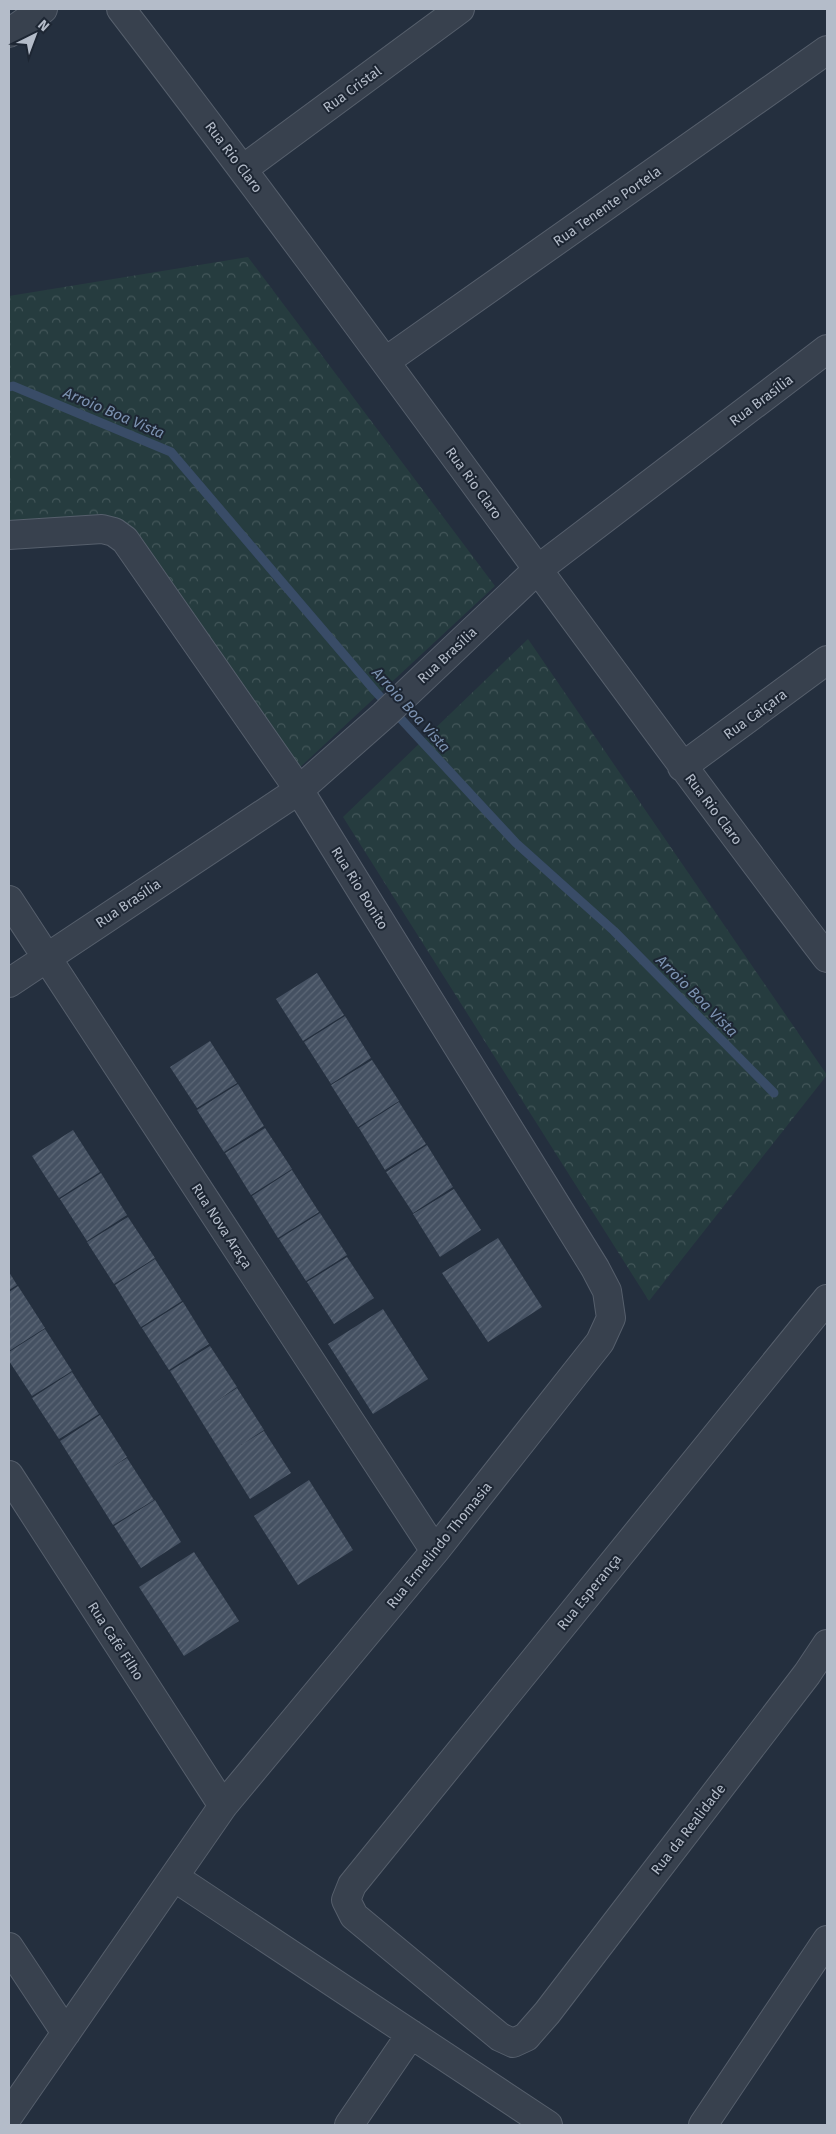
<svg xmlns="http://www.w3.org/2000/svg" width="836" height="2134" viewBox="0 0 836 2134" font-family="'Fira Sans',sans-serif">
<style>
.forest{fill:url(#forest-crowns)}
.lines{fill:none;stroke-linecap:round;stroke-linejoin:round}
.stream{stroke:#394c67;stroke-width:9}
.building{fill:url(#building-hatch)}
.minor-casing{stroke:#565f6c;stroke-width:30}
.minor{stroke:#38414e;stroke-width:28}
.labels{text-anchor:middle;stroke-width:4;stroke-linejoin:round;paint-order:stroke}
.street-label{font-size:14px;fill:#b4bcc9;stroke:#1d2633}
.water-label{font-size:15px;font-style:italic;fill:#7c92b1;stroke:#1d2633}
</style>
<defs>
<pattern id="forest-crowns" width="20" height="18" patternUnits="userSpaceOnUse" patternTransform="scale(1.25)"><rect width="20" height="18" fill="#263c3f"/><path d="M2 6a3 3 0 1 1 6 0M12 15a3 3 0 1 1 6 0" fill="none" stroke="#435659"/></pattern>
<pattern id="building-hatch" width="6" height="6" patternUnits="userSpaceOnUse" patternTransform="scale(1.25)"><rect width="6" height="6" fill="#455162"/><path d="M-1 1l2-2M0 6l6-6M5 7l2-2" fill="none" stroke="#5d6877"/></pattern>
</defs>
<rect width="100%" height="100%" fill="#242f3e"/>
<path class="forest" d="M248,257L495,586L296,771L124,521L9,528V296Z
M528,639L827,1075L649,1301L343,817Z"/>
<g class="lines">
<path class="stream" d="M9,387L13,386L171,452L375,691L516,843L614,931L774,1093"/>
</g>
<path class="building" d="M317,973L344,1015L303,1041L276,999Z
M345,1016L371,1058L331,1084L304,1042Z
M210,1041L237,1083L197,1108L170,1067Z
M372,1060L399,1101L358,1127L331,1085Z
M238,1084L264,1126L224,1152L197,1110Z
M399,1102L426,1144L385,1170L359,1128Z
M265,1128L292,1169L251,1195L225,1153Z
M73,1130L100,1172L59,1198L32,1156Z
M427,1145L453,1187L413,1213L386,1172Z
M292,1170L319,1212L278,1238L252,1196Z
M101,1173L127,1215L87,1241L60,1199Z
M454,1189L481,1230L440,1257L413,1214Z
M320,1213L347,1255L306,1281L279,1239Z
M128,1217L155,1258L114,1284L87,1242Z
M498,1238L542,1307L488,1342L442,1273Z
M347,1257L374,1298L334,1324L307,1282Z
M155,1259L182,1301L141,1327L115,1285Z
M9,1272L17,1285L9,1290Z
M18,1286L45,1328L9,1351V1292Z
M183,1302L209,1344L169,1370L142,1328Z
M383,1309L428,1379L373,1414L328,1344Z
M45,1329L72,1371L32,1396L9,1361V1352Z
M210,1346L237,1387L214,1403L237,1388L264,1430L241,1445L264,1431L291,1473L250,1499L170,1371Z
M72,1372L99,1414L59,1439L32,1398Z
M100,1415L127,1457L111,1468L127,1458L154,1500L113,1525L60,1441Z
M309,1480L353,1550L298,1585L254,1516Z
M155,1500L181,1542L141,1568L114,1526Z
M194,1552L239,1621L184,1656L139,1587Z"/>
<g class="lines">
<defs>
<path id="minor" d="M121,9C361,322 588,644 827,958
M9,33L43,9
M243,169L460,9
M386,361L827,50
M9,535L102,529L114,532L125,540L299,790L595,1268L607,1291L611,1318L600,1342L435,1551L223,1806L9,2115
M682,767L827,660
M9,900L435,1551
M9,983L299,790L384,715L537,570L827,349
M827,1299L352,1885L346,1900L354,1916L500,2037L513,2043L526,2037L547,2013L807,1674L827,1644
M9,1475L223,1806
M174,1877L548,2125
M9,1947L66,2033
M349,2125L411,2034
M703,2125L827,1940"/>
</defs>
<use href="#minor" class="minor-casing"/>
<use href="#minor" class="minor"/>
</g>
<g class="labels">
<g class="street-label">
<text transform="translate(352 89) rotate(-36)" y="5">Rua Cristal</text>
<text transform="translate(234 157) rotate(53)" y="5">Rua Rio Claro</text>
<text transform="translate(607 206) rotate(-35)" y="5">Rua Tenente Portela</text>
<text transform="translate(761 400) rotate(-37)" y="5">Rua Brasília</text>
<text transform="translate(474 483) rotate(54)" y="5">Rua Rio Claro</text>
<text transform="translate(447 655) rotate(-43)" y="5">Rua Brasília</text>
<text transform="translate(755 714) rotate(-36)" y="5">Rua Caiçara</text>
<text transform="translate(714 809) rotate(53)" y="5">Rua Rio Claro</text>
<text transform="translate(360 888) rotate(58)" y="5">Rua Rio Bonito</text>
<text transform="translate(128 903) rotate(-34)" y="5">Rua Brasília</text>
<text transform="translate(222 1226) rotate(57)" y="5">Rua Nova Araça</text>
<text transform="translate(439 1545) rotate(-51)" y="5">Rua Ermelindo Thomasia</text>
<text transform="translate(589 1592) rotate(-51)" y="5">Rua Esperança</text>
<text transform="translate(116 1641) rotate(57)" y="5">Rua Café Filho</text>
<text transform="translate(688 1829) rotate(-52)" y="5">Rua da Realidade</text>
</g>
<g class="water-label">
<text transform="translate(114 413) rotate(23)" y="5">Arroio Boa Vista</text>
<text transform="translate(411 710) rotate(48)" y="5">Arroio Boa Vista</text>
<text transform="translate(697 996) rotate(45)" y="5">Arroio Boa Vista</text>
</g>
</g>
<rect width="836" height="2134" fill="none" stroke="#b4bcc9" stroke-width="20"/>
<g transform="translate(35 35) rotate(42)" stroke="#1d2633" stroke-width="4" paint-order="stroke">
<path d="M0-4L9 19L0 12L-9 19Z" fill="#b4bcc9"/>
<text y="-8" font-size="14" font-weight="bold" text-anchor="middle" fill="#b4bcc9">N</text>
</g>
</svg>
